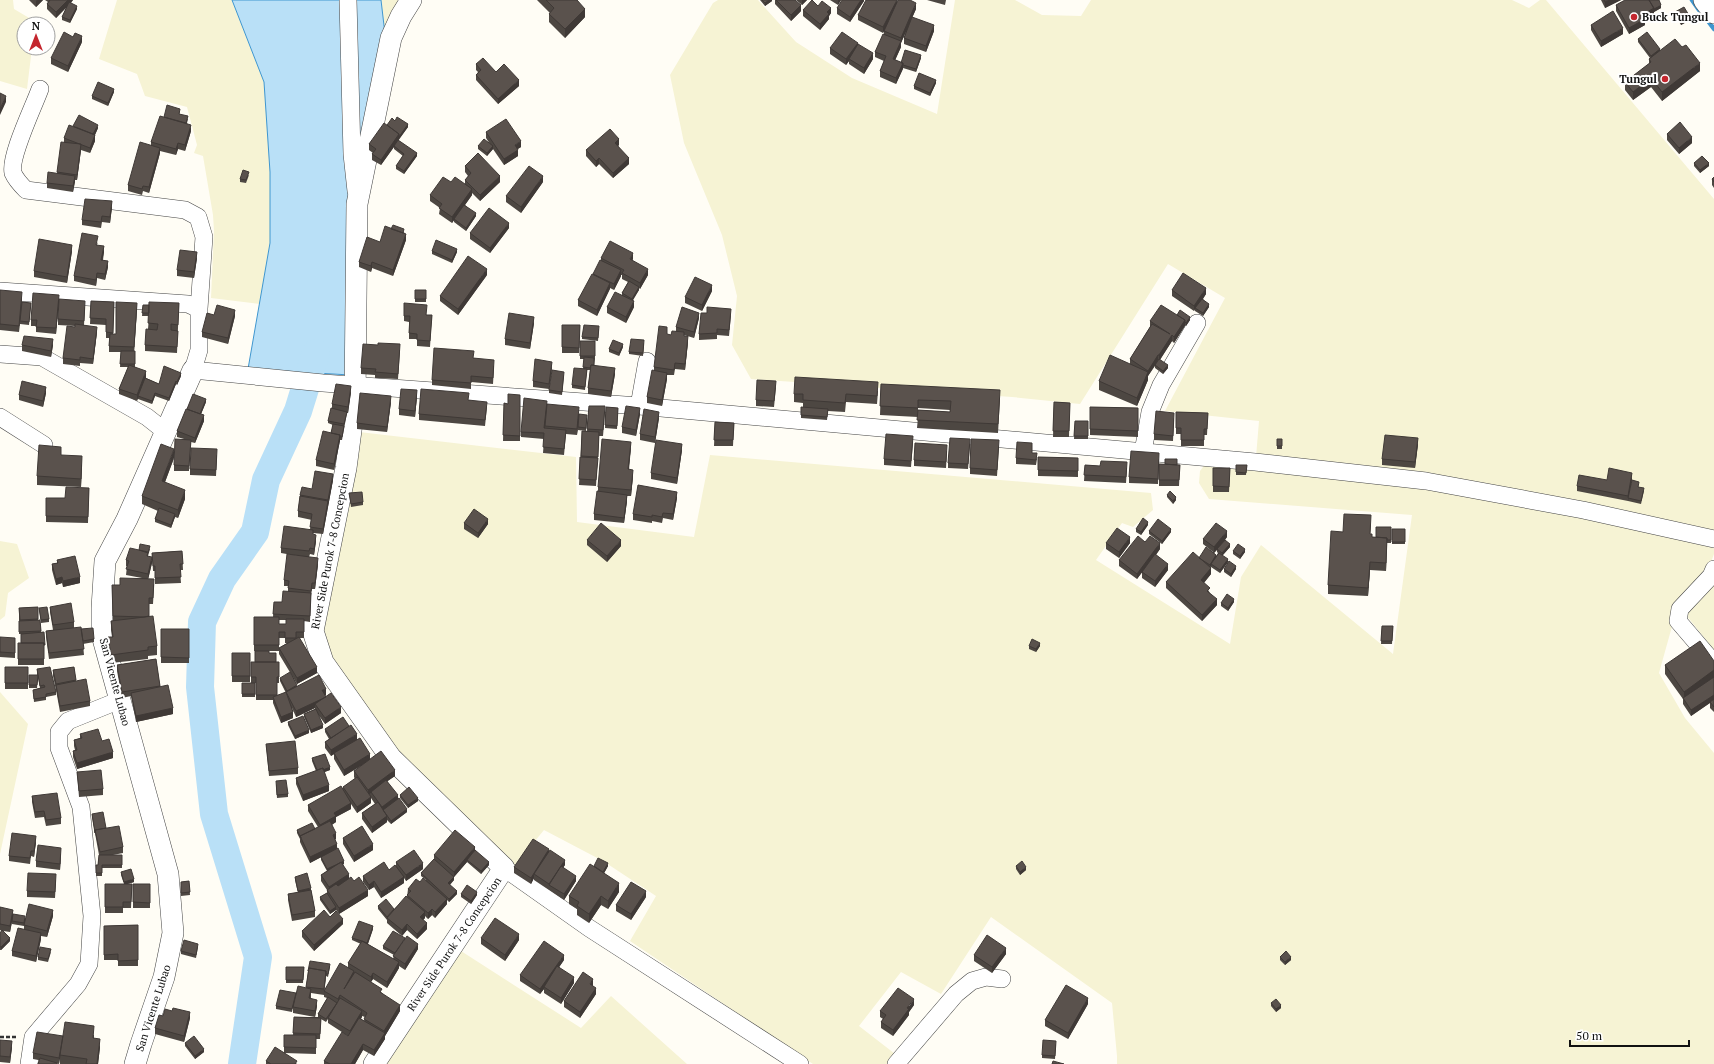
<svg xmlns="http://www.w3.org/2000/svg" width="1714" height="1064" viewBox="0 0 1714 1064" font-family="'PT Serif',serif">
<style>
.farmland{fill:#f6f3d4}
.water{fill:#b9e0f7;stroke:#3f96cf}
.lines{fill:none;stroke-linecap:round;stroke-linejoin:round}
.stream{stroke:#3f96cf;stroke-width:4.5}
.river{stroke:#b9e0f7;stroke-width:28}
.minor-casing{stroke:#444;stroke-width:18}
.tertiary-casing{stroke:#444;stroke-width:22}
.path{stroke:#333;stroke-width:2.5;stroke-dasharray:4 2;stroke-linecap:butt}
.minor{stroke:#fff;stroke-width:17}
.tertiary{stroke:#fff;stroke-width:21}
.wall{fill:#4d4742;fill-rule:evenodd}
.shaded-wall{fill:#3f3936}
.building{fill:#5a524d;stroke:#3f3936}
.poi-dot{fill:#c4262e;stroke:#fff;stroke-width:1.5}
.labels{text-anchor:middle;stroke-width:4;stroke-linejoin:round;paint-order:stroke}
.poi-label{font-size:11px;font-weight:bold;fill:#111;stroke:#fff;text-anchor:start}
.street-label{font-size:11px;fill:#111;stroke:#fff}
</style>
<rect width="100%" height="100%" fill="#fffdf5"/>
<path class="farmland" d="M0,0H13L14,9L36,22V24H24V48H32L27,89L0,81Z
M117,0H232L264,82L270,172V243L260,304L211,298L214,231L213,215L203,156L194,153L197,145L187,107L145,96L137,74L99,59Z
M381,0H404L385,34Z
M718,0H758L796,42L852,78L937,114L955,0H1015L1042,15L1081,16L1091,0H1512L1529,8L1540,0H1546L1714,199V535L1256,457L1259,421L1165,411L1225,298L1168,264L1080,404L1012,397L751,379L732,345L737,296L722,235L684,143L670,75L713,3Z
M359,432L576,457L577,522L694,537L710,455L1151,493L1153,510L1133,527L1122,523L1096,560L1230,644L1241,577L1261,545L1393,654L1412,515L1209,499L1199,483L1200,471L1206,463L1423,485L1714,542V554L1705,578L1678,605L1659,673L1685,718L1714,753V1064H1117V1056L1112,1003L991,917L941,994L901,972L859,1026L899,1057L892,1064H813L630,941L656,896L603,861L544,830L512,869L397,752L332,659L324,629Z
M0,541L17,544L29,578L8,593L5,616L0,620Z
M1714,579V650L1683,611Z
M0,692L28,724L0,854Z
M461,951L581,1028L611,996L687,1064H386Z"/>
<path class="water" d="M232,0H381L385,34L371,114L350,375L248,369L270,243V172L264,82Z"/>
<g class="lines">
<path class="stream" d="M1692,0L1699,10
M1705,17L1714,29"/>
<path class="river" d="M242,1064L258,957L214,814L200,687L202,622L222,579L255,532L266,480L298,411L316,353"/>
<defs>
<path id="minor" d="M348,0L352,154L356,191
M40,89C34,106 9,157 13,173C16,180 21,185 26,190L185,210L198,217L204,237L199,309V350L193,370L323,383L639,406L1255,462L1426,481L1583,510L1714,539
M0,291L188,304L199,309
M0,354L42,357L147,417L166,432
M639,406L647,361
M0,417L44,445
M1143,452L1150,412L1161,385L1197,323
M1714,569L1711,576L1680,609L1678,621L1714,663
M504,868L589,928L800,1064
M29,1064L33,1037L78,984L89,964L92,916L81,807L59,748V732L68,721L120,700
M896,1064L956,994L972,981L986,977L1002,979"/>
<path id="tertiary" d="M1704,0L1714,13
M135,1064L141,1044L164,977L173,933L168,874L102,635V608L105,561L127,519L193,370
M374,1064L504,868L391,758L323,662L313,631L346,468L355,400L357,204L391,38L401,16L411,0"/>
</defs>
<use href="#minor" class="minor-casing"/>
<use href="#tertiary" class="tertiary-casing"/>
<path class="path" d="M0,1037H17"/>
<use href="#minor" class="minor"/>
<use href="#tertiary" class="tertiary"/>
</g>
<path class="wall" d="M29,0H43L36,7Z
M45,0H73L71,3L77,9L70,23L62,20V17L67,7L56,18L47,9V4L48,2Z
M537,0H577L585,17L565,38L549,22V14L550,13Z
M760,0H772V1L765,6Z
M775,0H795L801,11L791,21L775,4Z
M796,0H807L802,5Z
M830,0H841L838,5Z
M864,0V1L850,22L837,14V8Z
M927,0H946L945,5Z
M1601,0H1621L1605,8Z
M897,2L916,9L912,18L934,31L926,52L904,44V38L906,31L901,43V47L895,60L901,63L921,58L916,72L903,68L896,84L880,77V71L884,61L875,57V52L884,34V31L885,29L883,33L858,20V15Z
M1616,5L1661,8L1654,12V14L1645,19V25L1629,34L1616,11Z
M803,10L831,13L829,16V19L820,30L803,16Z
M1675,12L1690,20L1681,25L1675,15Z
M1591,25L1623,34L1601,47L1591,30Z
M1638,39L1660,50L1700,71L1662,101L1651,87L1633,100L1625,90V82L1649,64V59L1650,58L1638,42Z
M82,42L68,72L51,64V58Z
M858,44L873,59L864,74L849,64V61L846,65L830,54V48Z
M476,64L496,72L519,86L498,104L476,80V75L478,72L476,70Z
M936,83L930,96L914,89V86Z
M114,92L108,106L92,99V96Z
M180,112L179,114L188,119L187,123L191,131L185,151L178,149L176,155L160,151V153L149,193L143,191L142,195L128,191V185L151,145V142L164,117Z
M395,121L408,127L398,140L417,156L404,174L396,169V166L403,156L394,149V147L381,165L372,160V154L373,153L369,150V144L387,125Z
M73,127L98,128L95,135V141L90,153L81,150L77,180H75L73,192L47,188V183L57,173L64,142V138Z
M486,132L521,147L517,149L518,156L504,165L493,149L487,156L478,149V146L490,144L486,138Z
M1667,134L1692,143L1679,154L1667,140Z
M619,145L618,146L629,164L613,178L599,164L596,167L586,156V150Z
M1694,163L1709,166L1700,173L1694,166Z
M465,166L500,182L480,201L472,193V195L465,205L476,216L466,231L454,222V220L452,223L439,214L440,208L430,201V195L451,182L465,184V180L468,176L465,172Z
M249,175L246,183L240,182V179Z
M1714,177V188L1712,185V179Z
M543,182L521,213L506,202V196Z
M112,207L110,223L102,222L101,228L82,225V220Z
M509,228L490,253L470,239V233Z
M404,232L406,240L393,276L372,268L371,272L359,267V262L380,242Z
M98,242L97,245L104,252L103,260L108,267L105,280L97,278L96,286L74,281V276Z
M72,251L67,283L34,277V271Z
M432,251L457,252L452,263L432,254Z
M197,258L194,278L177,276V270Z
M601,258L633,259L632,260L648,275L640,289L639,288V290L632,300L634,307L626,323L607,313V307L622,295V293L628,282L622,279V275H621V276L614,290L610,288L597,316L578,306V300L593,275V274L601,260Z
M487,275L458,315L440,301V296Z
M0,290L22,298V302L31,303L29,325L20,324L19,332L0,330Z
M415,290H426V302H415Z
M1172,290L1206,294L1203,299L1209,307L1203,316L1195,311V309L1194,311L1172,296Z
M712,291L702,311L685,303V297Z
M59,301L56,334L36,332V326H31V320Z
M91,301L114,302L113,334H116L137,309L134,351H135V367L146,377V378L159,384L181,376L177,385L176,384L169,401L155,396L152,404L138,399V397L137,401L119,394V389L128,367H120L121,352H109V338H106V325L90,324Z
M179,303L177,353L145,351V345L148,329L149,316H142L143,305H149Z
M404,303L427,315H432L430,347L417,346V339H409V322L404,321Z
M85,307L84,325L97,332L93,364L80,363V366L63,364V358L75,326L58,325V319Z
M214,315L235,316L228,344L202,337V332Z
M731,315L729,336L717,335V339L699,340V334Z
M1177,315L1190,320L1186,326L1185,325L1174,343L1172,341L1160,360L1168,368L1163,374L1155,368V366L1148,376V380L1137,406L1099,390V381L1130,364V359L1150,327V321Z
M699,318L694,338L684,335L688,342L685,370L675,369L674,375H667V379L662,406L647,403V397L654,371V367L667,335H671L676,331V327Z
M534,323L530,349L505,345V339Z
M562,325H580L579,353H562Z
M599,329L598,341L582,339V337Z
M580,341H595V359L594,365L615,374L611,397L588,394V388L590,370H587L585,390L572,388V385L583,369L584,359H580Z
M644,343L643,356L629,354V352Z
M22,345H53L51,357L22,351Z
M623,347L619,356L609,352V349Z
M400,350L398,379L375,378V375L361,374V368Z
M474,358L494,366L493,384L471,382V389L432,385V380Z
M552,367L549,389L533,387V381Z
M564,375L562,395L549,393V390Z
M881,384L1000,399L998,433L917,428L918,417L880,415ZM918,408L950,410V412L918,410Z
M776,387L774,407L756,406V400Z
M878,391L877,404L846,402L845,412L828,411L827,420L801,418V407H803V403L794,402V394Z
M351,392L348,413H347L342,440H340L334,470L316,466V460L331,433L333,425L328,423V421L332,409V404Z
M46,393L43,407L19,400V395Z
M520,395V441H503L504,403L508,404Z
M417,396L415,417L399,415V409Z
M469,400L487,407L485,426L419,420V414Z
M206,402L201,414L204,421L195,443L191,442L189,471H174V465L184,439L177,437V431L187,409Z
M391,402L387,432L357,429V423Z
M1054,402L1070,403L1069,437H1053Z
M547,404L579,414L587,418L586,431L578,430L577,435L566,434L564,455L543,453L544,439L521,437V432L547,406L545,428Z
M589,406L605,412L603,436H599L596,486L579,485L582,431H587Z
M606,407L618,408L617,429L605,428Z
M1090,407L1138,408V437L1090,435Z
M1176,412L1208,413L1207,435H1204V446H1181V434H1176Z
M640,414L636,436L622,433V427Z
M659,418L655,443L640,440V434Z
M1174,418L1173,441L1154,440V434Z
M1075,421H1088V439H1074Z
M715,422L734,423L733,446H714Z
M1277,439H1282V449H1277Z
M913,442L911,467L884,465V459Z
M1418,444L1415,468L1382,465V459Z
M970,445L968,469L948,468V463Z
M999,446L997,476L970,474V468Z
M631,447L629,470L633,476L631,496H627V501L624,523L594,520V514L598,491V487Z
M682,450L677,484L651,479V473Z
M947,451L946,468L914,466V460Z
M1032,453L1037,459L1036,465L1016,464V458Z
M61,455L82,465L81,487L37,485V476Z
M217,455L216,476L190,475V469Z
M1038,457L1078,458V477L1038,476Z
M174,458L165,482L185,499L178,518L175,517L171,528L155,522V519L158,511L142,504V496Z
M1159,459L1158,484L1129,483V477Z
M1159,464L1180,465L1179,486H1159Z
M1085,465L1127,468L1126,483L1084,481Z
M1236,465H1247L1246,475H1236Z
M1213,468H1230L1229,492H1213Z
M1632,479L1629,497L1639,485L1638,487L1644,491L1641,504L1628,501V499V501L1577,491V486L1607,480Z
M333,480L323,534L313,533V535L316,541L314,555L310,554L309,557L318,564L315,589H312L311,596L310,622L304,621V638H299L317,673L297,684L279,654V648L287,643H285V638H279V651H269V653L276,662H279V683H277V695L286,694V693L280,681V678L297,686L326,695H325L326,697L341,713L325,724L317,713L323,728L311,733L304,717V714L315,709V708L296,717L292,708L293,718L281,723L273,703V700H256V683H251V662H255V651H254V617H273L274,602H282L288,592V586H284V580L298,556L281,553V548L310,529L312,520L298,517V511L300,495L312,489ZM279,620H286V624H279Z
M89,488L88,523L46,522V498H65Z
M349,493L363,502V505L351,507Z
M1167,495L1176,500L1173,504L1167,497Z
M677,498L673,520L663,518L662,523L652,521V523L633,520V514Z
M464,523L488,524L478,538L464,529Z
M1371,524L1370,534L1372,537H1376L1391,527V543H1387L1386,571L1370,570L1368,596L1328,594V585L1343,532Z
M1148,525L1141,535L1136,532V529Z
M1392,529H1405V544H1392Z
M1149,531L1171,532L1162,544L1149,534Z
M1227,537L1225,540L1230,547L1222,556L1228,562L1220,573L1211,567V565L1210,567L1211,574L1204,583L1217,605L1202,621L1166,588V582L1199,557L1213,552L1203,544V539ZM1217,550V552L1218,553L1216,556L1214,553Z
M587,540L621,546L607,562L587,545Z
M1145,542L1160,549L1156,555L1168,570L1155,587L1142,578V572L1137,579L1119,566V560Z
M1106,543H1130L1119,558L1106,549Z
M150,549L148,556L152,563L148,579L154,585L153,604H149V616L157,646V655L148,656V659L111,663L108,646V637H112L111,630V621H113L112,585H120L142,578L126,575L127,566H126V560L139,550Z
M182,551L183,570H180L181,583L155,584V571H153L152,553Z
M1233,551L1245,552L1240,559L1233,554Z
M57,560L80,583L63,587L62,583L56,585L52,570V564L57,563Z
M1224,569H1236L1231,577L1224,572Z
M1234,602L1228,611L1221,606V603Z
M38,607V620H40L41,632H44V665H18V643H21V634H19V608Z
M50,607L74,622V628L81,629L94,639V642L83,644L84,655L49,659L46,637V631L53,630L50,612Z
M39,608L49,619V622L41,623Z
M1382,626H1393L1392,644H1381Z
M161,629H189V663H161Z
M0,637L15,643V658L0,657Z
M1029,646H1040L1036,652L1029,649Z
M232,653H250V682H232Z
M156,659L160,686L173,714L136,722L131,696L122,698L117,671V665Z
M1714,661V712L1710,708V703L1691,716L1683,704V699L1665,674V665Z
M5,667H28V689H5Z
M74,667L76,681L90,701V706L60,712L56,690L53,676V670Z
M37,669L56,692V695L46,697V700L34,702L33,690L40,688L38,677L37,688H29V675H37Z
M242,683H255V697H242Z
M288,722L309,733L295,739L288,725Z
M325,729L357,740L370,759L395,776L387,781L398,799L407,812L391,824L387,820V822L372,833L362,819V813L375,804L371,798V803L357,813L351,804V809L336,817V822L332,825L336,839H335L337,849L344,864H343L349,879L354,881L368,896L339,914L336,910L330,914L320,900V897L327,893V890L321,881V875L327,871L321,860V857L310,863L300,842V839L297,833V830L315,829L318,827L308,811V805L343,789V787L355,779L354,777V771L366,763L344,776L334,759V754L331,756L325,748V742L329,739L325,732Z
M80,734L102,741L113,758L77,769L73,757V751L75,750L74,746V740L80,738Z
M266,744L298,768V774L269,776Z
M312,758L330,770L324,772L329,791L303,801L296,784V778L316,771L312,761Z
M77,772L103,789V795L79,797Z
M276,784L288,794V797L277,798Z
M400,795L418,801L408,808L400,798Z
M32,796L61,818V824L46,826L44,817L35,818L32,802Z
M92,814L106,828L123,847V853L113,855H122V868H102V876H96V865H98L99,855L92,817Z
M343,838L373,850L354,862L343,844Z
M36,842L34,857L31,856L30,864L9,861V856Z
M475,850L489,865L481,874L467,862L454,877V880L450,885L457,894L449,902L447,900V904L435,918L432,915L428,919L425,916V918L423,920L427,929L417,939L407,930L402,936L387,923V920L378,909V906L394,909L407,897L408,889L420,882L426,880L421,876V873L434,859V855Z
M549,851L565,865L563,867L576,881L564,900L549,890V888V890L534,880V878L531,884L514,873V867Z
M61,854L60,870L36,867V861Z
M396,862L423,869L406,881L404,878V883L381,898L374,887L369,890L363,882V876L389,870L396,866Z
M594,866H608L604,873L619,892L608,909L601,905L589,923L577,915V909L569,904V896Z
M1016,866L1026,870L1020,875L1016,869Z
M121,872L134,882L127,884H132L131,908H123V913H105V884H124L121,875Z
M295,877L311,890L315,911V917L292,921L288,900V894L298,893L295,880Z
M56,880L55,898L27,897V891Z
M189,881L190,895L181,896V882Z
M133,884H150V908H133Z
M461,894L477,895L471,904L461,897Z
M646,897L631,920L616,911V905Z
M0,907L13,915L25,919L53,916L47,937L41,936V939L36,962L12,956V951L24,929V926L12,924V922L10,932L3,931L10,941L1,950H0V933L2,931L0,930Z
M330,917L343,924L314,951L302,937V931Z
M138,925V966H118V960H104V926Z
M373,929L368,944L393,959L394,955L383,949V946L418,949L405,970L399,966V968L387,988L373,979L371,982L400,1011L385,1036V1039L374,1056L363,1050L355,1064H324V1061L348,1036L328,1023V1019L326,1022L321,1019L320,1039H316V1054L284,1053L297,1064H266V1061L284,1053V1035H293L294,1017H319H318V1014L327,998L324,997V993V995L311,993V998L317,1006L315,1017L293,1013V1007L292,1012L276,1009V1006L296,993L306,988L308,971L330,967L328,977L326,976L324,990L348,967V963L361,944L352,940V938ZM362,1016L365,1017L364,1021L361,1019Z
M481,938L519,940L505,961L481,944Z
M198,947L196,958L181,954V951Z
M51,952L48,962L38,960V957Z
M1006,954L992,973L974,961V955Z
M1280,957L1291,960L1285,965L1280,960Z
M564,960L559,967L574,983L561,1004L544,993V989L540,994L520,981V975Z
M286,967H304L303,983H286Z
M593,985V986L596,994L580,1018L564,1007V1001Z
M1271,1003L1281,1008L1276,1012L1271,1006Z
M1088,1004L1068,1039L1045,1026V1020Z
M914,1005L909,1012V1015L893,1036L881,1028V1022L883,1019L880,1017V1011Z
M172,1011L190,1018L184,1042L155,1034V1028L163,1016Z
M94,1035V1038L100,1047L98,1064H60V1056L59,1064L33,1059V1053L63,1036Z
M0,1040L12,1047L10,1063L0,1062Z
M185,1043L204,1052L195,1059L185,1046Z
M1056,1044L1055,1059L1042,1058V1055Z"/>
<path class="shaded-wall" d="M37,0H43L36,7V1Z
M68,0H73L56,18V12Z
M769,0H772V1L765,6V3Z
M802,0H807L802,5Z
M838,0H841L838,5Z
M861,0H864V1L850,22V17Z
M897,0V6L883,33V27Z
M1610,0H1621L1605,8V2Z
M916,3V9L901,43V47L893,65V59L901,41V38Z
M801,5V11L791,21V15Z
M1661,5V8L1654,12V14L1642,20V15Z
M77,6V9L70,23V20Z
M831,8V13L829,16V19L820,30V24L827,12Z
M585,9V17L565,38V29Z
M1690,17V20L1681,25V22Z
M1645,19V25L1629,34V28Z
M934,25V31L926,52V46Z
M1623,28V34L1601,47V41Z
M82,36V42L68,72V66Z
M858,43V49L849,59V61L846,65V59Z
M1660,49V52L1651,59V56Z
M873,53V59L864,74V68Z
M921,55V58L916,72V69Z
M903,63V69L896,84V78Z
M1700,63V71L1662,101V92Z
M1651,78V87L1633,100V92Z
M519,80V86L498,104V99Z
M936,80V83L930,96V93Z
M114,89V92L108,106V103Z
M6,96V102L0,115V109Z
M408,124V127L381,165V160L399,134Z
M98,125V128L93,139V136Z
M191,125V131L185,151V145Z
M95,135V141L90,153V148Z
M1692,137V143L1679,154V148Z
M619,139V145L615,149V143Z
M521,141V147L515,151V145Z
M178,143V149L176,155V149Z
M81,144V150L77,180V175Z
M493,146V149L487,156V153Z
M160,148V153L149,193V187Z
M518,150V156L504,165V159Z
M417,153V156L404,174V171Z
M599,158V164L596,167V161Z
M629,158V164L613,178V173Z
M1709,163V166L1700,173V170Z
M75,176V182L73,192V186Z
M500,176V182L480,201V195Z
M543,176V182L521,213V207Z
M472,189V195L452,223V217Z
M112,201V207L110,223V217Z
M476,213V216L466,231V228Z
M509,223V228L490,253V248Z
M406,234V240L393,276V270Z
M72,245V251L67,283V277Z
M104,246V252L101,266V260Z
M457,249V252L452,263V260Z
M197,252V258L194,278V272Z
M633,253V259L630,265V259Z
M108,261V267L105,280V274Z
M372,262V268L371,272V266Z
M487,269V275L458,315V309Z
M648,269V275L640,289V283Z
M621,270V276L614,290V284Z
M97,273V278L96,286V280Z
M610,283V289L597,316V310Z
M712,285V291L702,311V305Z
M639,287V290L632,302V299Z
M1206,288V294L1196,308H1195V309L1194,311V306Z
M59,295V301L56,334V328Z
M634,301V307L626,323V317Z
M137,303V309L134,353V347Z
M1209,304V307L1203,316V313Z
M235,310V316L228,344V338Z
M699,313V318L694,338V332Z
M534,317V323L530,349V343Z
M1190,317V320L1186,326V323Z
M1185,320V326L1174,343V337Z
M97,327V332L93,364V359Z
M1172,335V341L1159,361V355Z
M688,336V342L685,370V364Z
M53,339V345L51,357V351Z
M623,344V347L619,356V353Z
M1158,355V360L1148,376V371Z
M552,362V367L549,389V384Z
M1168,365V368L1163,374V371Z
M615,368V374L611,397V391Z
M146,371V377L137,401V395Z
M1148,372V380L1137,406V398Z
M181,373V376L177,385V382Z
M667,373V379L662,406V400Z
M176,381V384L169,401V398Z
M351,386V392L348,413V407Z
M46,387V393L43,407V401Z
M417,390V396L415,417V411Z
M155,393V396L152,404V401Z
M391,396V402L387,432V427Z
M206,399V402L199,419V416Z
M547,401V406L544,434V428Z
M640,408V414L636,436V430Z
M659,412V418L655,443V437Z
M204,415V421L195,443V438Z
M340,435V441L334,470V464Z
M1418,438V444L1415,468V462Z
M631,442V447L628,475V469Z
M682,444V450L677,484V478Z
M174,449V458L162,490V481Z
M82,456V465L81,487V479Z
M633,470V476L631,496V490Z
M1632,473V479L1628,501V496Z
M333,474V480L323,534V529Z
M185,490V499L178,518V510Z
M677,492V498L673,520V514Z
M627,495V501L624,523V518Z
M1176,497V500L1173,504V501Z
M175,514V517L171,528V525Z
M488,519V524L478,538V533Z
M1148,522V525L1141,535V532Z
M1171,529V532L1162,544V541Z
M1227,531V537L1214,553V547Z
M316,535V541L314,555V549Z
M1130,537V543L1119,558V552Z
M1387,538V547L1386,571V563Z
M621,540V546L607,562V556Z
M1160,543V549L1137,579V574Z
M1230,544V547L1222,556V553Z
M1245,549V552L1240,559V556Z
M1216,555V558L1210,568V565Z
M152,557V563L148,580V574Z
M318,558V564L315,589V583Z
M1228,559V562L1220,573V570Z
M1370,562V570L1368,596V588Z
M1168,564V570L1155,587V581Z
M1236,566V569L1231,577V574Z
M1211,568V574L1201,586V580Z
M62,577V583L56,585V579Z
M80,577V583L63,587V581Z
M1217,599V605L1202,621V615Z
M1234,599V602L1228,611V608Z
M1040,643V646L1036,652V649Z
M317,667V673L297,684V678Z
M1714,670V679L1684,700V692Z
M326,689V695L322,696V690Z
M1714,695V700L1691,716V710Z
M326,697L315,704V708L296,717V711Z
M341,707V713L325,724V718Z
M173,708V714L136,722V716Z
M293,712V718L281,723V717Z
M323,725V728L311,733V730Z
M309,730V733L295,739V736Z
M357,734V740L331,756V750Z
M113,752V758L77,769V763Z
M370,754V760L344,776V770Z
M330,767V770L317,775V772Z
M395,770V776L368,795V790Z
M329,785V791L303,801V795Z
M398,795V801L382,813V807Z
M371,797V803L357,813V807Z
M418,798V801L408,808V805Z
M351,803V809L336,817V822L320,831V825L334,813Z
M407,809V812L391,824V821Z
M387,816V822L372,833V827Z
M336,833V839L333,841V835Z
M36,836V842L34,857V851Z
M337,844V849L310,863V857Z
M373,844V850L354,862V856Z
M475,847V853L467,860V862L454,877V872Z
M61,848V854L60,870V864Z
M549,849V855L534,874V878L531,884V878Z
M565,860V865L551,886L549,885V890V884Z
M344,861V864L327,872V869Z
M489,862V865L481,874V871Z
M423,863V869L406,881V875Z
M608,863V866L602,877V875Z
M1026,867V870L1020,875V872Z
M349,874V880L329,893V887Z
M576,876V881L564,900V894Z
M404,877V883L381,898V892Z
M454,877V880L448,886V883Z
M134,879V882L124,885V882Z
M374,881V887L369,890V885Z
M619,883V892L608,909V901Z
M311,888V891L298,894V891Z
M368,890V896L339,914V908Z
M457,891V894L449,902V899Z
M646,891V897L631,920V914Z
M477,892V895L471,904V901Z
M601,896V905L589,923V914Z
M447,899V904L435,918V912Z
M336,907V910L330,914V911Z
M432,909V915L428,919V913Z
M13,910V916L10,932V926Z
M53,910V916L47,937V931Z
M425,912V918L420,923V917Z
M343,919V924L314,951V945Z
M427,923V929L417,939V934Z
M407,924V930L402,936V930Z
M373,926V929L367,946V943Z
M41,933V939L36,962V956Z
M519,934V940L505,961V955Z
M10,938V941L1,950V947Z
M418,944V949L405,970V964Z
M1006,948V954L992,973V967Z
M564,955V960L545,988L544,987V989L540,994V989Z
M1291,957V960L1285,965V962Z
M399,962V968L387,988V982Z
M326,971V977L324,995V989Z
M354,971V976L344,989Z
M373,973V979L371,982V977Z
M574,977V983L561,1004V998Z
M593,979V985L590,990V984Z
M596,988V994L580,1018V1012Z
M340,995V1001L338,1004V999Z
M1088,998V1004L1068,1039V1033Z
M914,999V1005L909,1012V1015L893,1036V1030Z
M317,1000V1006L315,1017V1011Z
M400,1005V1011L385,1036V1039L374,1056V1050L384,1034V1031Z
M1281,1005V1008L1276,1012V1009Z
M362,1011V1017L350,1037V1031Z
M190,1012V1018L184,1042V1036Z
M63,1036V1042L59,1064V1058Z
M100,1039V1047L98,1064H97Z
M12,1041V1047L10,1063V1057Z
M363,1044V1050L355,1064H351Z
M204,1049V1052L195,1059V1056Z"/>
<path class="building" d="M50,0H68L56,12L47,4Z
M546,0H577L585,9L565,29L549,14L554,8Z
M762,0H769L765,3Z
M776,0H795L801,5L791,15Z
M812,0L818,6L822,1L831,8L827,12L829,14L820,24L803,10Z
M842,0H861L850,17L837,8Z
M866,0H897L883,27L858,15Z
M898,0H910L916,3L901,38L884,31Z
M1604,0H1610L1605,2Z
M1625,0H1649L1654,8L1642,15L1645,19L1629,28L1616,5Z
M1649,0H1659L1661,5L1654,9Z
M69,2L77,6L70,20L62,17Z
M1684,7L1690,17L1681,22L1675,12Z
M1613,11L1623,28L1601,41L1591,25Z
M912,17L934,25L926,46L904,38Z
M64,32L73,37L75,33L82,36L68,66L51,58Z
M842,32L858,43L846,59L830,48Z
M1647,32L1660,49L1651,56L1638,39Z
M883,34L901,41L893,59L903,63L896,78L880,71L886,56L875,52Z
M1675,39L1682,47L1686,45L1700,63L1662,92L1651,78L1633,92L1625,82L1651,62L1649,59Z
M858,44L873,53L864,68L849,59Z
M905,50L921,55L916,69L903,65V63H901Z
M483,58L496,72L504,64L519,80L498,99L476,75L481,70L476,64Z
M919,73L936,80L930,93L914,86Z
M98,82L114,89L108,103L92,96Z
M0,93L6,96L0,109Z
M167,105L180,109L179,114L188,116L186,123L164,117Z
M79,115L98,125L93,134L73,126Z
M160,116L191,125L185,145L178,143L176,149L151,142Z
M397,117L408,124L399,137V134L387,125L392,118L395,121Z
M506,119L521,141L515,145L518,150L504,159L486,132Z
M1680,122L1692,137L1679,148L1667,134Z
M384,123L399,134L381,160L372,154L376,149L369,144Z
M69,125L95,135L90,148L64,138Z
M610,129L619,139L615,143L629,158L613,173L599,158L596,161L586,150Z
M484,139L493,146L487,153L478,146Z
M398,140L417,153L404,171L396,166L404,154L394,146Z
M61,142L81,144L77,175L57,172Z
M140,142L160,148L149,187L143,186L142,189L128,185Z
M478,153L500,176L480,195L465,180L471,173L465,166Z
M1702,156L1709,163L1700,170L1694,163Z
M529,166L543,176L521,207L506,196Z
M243,170L249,172L246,180L240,179Z
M48,172L75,176L73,186L47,183Z
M443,177L451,182L455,177L472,189L452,217L439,208L442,204L430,195Z
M1714,177V182L1712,179Z
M85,199L112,201L110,217L102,216L101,222L82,220Z
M464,205L476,213L466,228L454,219Z
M489,208L509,223L490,248L470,233Z
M393,225L404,229L403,233L391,229Z
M385,226L406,234L393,270L372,262L371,266L359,262L367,237L380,242Z
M82,233L98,236L96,245L104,246L101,260L108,261L105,274L97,273L96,280L74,276Z
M39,239L72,245L67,277L34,271Z
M436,240L457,249L452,260L432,251Z
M610,241L633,253L630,259L648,269L640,283L622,273L624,270L601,258Z
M180,250L197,252L194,272L177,270Z
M468,256L487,269L458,309L440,296Z
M600,260L621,270L614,284L593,274Z
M1183,273L1206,288L1194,306L1172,290Z
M592,274L610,283L597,310L578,300Z
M695,277L712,285L702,305L685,297Z
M629,281L639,287L632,299L622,293Z
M0,290L22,292L19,326L0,324Z
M415,290H426V299H415Z
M615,292L634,301L626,317L607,307Z
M33,293L59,295L56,328L36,327L37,320H31Z
M59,299L85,301L84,321L58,319Z
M1202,299L1209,304L1203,313L1195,308Z
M91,301L114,302L113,333L106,332V319L90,318Z
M22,302L31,303L29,322L20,321Z
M116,302L137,303L134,347L109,346L110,334H116Z
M149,302L179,303L178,325L171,324V330L178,331L177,347L145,345L146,329L157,330L158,324L148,323Z
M404,303L427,305L426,315H432L430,341L417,340V334L409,333L410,316H404Z
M143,305H149V313H142Z
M217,305L235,310L228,338L202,332L207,313L214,315Z
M1161,305L1185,320L1174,337L1172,335L1159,355H1158L1148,371L1130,359L1152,324L1170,334L1150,321Z
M682,307L699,313L694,332L676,327Z
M707,307L731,309L729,330L717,329V333L699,334L701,313H707Z
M1180,310L1190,317L1186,323L1185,322V320L1177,315Z
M509,313L534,317L530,343L505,339Z
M75,324L97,327L93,359L80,357V360L63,358L67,326L75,327Z
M562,325H580L579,348L562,347Z
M584,325L599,326L598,338L582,337Z
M659,326L667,327V334L671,335L672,331L684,332V336H688L685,364L675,363L674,370L654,367Z
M24,336L53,339L51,351L22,345Z
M631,339L644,340L643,353L629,352Z
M613,340L623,344L619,353L609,349Z
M580,341H595V356H580Z
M378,343L400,344L398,374L375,372L376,369L361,368L363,344L378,345Z
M434,348L474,351L473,358L494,360L493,378L471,376V383L432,380Z
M121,351H135V364H120Z
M1110,355L1148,372L1137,398L1099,381Z
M584,357L594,358V365H591L590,368L583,367Z
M535,359L552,362L549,384L533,381Z
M1159,359L1168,365L1163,371L1155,365Z
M129,365L146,371L137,395L119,389Z
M591,365L615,368L611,391L588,388Z
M164,366L181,373L177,382L176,381L169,398L155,393L152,401L138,396L145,378L159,384Z
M574,368L587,369L585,387L572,385Z
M552,370L564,372L562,392L549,390Z
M652,370L667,373L662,400L647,397Z
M795,377L878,382L877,396L846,394L845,403L803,400V394H794Z
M757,380L776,381L774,401L756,400Z
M22,381L46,387L43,401L19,395Z
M336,384L351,386L348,407L332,404Z
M881,384L1000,390L998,424L917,420L918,410L950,412L951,401L918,400V408L880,406Z
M401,389L417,390L415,411L399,409Z
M421,389L469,393L468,400L487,402L485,420L419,414Z
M360,393L391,396L387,427L357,423Z
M193,394L206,399L200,414L187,409Z
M508,394L520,395V436L503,435L504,403L508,404Z
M524,398L547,401L544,428L566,430L564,449L543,447L544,433L521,432Z
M1054,402L1070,403L1069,431H1053Z
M547,404L579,407L577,429L545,426Z
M589,406H605L603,430L587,429Z
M626,406L640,408L636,430L622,427Z
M606,407L618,408L617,426L605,425Z
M801,407L828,409L827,417L801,415Z
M1090,407L1138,408V431L1090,429Z
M331,408L347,412L344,424L328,421Z
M186,409L204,415L195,438L177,431Z
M644,409L659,412L655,437L640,434Z
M1156,411L1174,413L1173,436L1154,434Z
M1176,412L1208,413L1207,429H1204V440H1181V428H1176Z
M579,414L587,415L586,428L578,427Z
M1075,421H1088V436H1074Z
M715,422L734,423L733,440H714Z
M333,424L344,426L342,437H340V435L331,433Z
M323,431L340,435L334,464L316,460Z
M582,431L599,432L598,457L581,456Z
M886,434L913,436L911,461L884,459Z
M1385,435L1418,438L1415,462L1382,459Z
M950,438L970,439L968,464L948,463Z
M175,439L191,440L189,466L174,465Z
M602,439L631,442L628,469L633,470L631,490L598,487Z
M971,439L999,440L997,470L970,468Z
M1277,439H1282V446H1277Z
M656,440L682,444L677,478L651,473Z
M1017,442L1032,443V453H1037L1036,460L1016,458Z
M915,443L947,445L946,462L914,460Z
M161,444L174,449L162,481L185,490L178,510L142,496Z
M39,445L61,447V455L82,456L81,479L37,476Z
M191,448L217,449L216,470L190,469Z
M1131,451L1159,453L1158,479L1129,477Z
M580,457L598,458L596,480L579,479Z
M1038,457L1078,458V471L1038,470Z
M1165,459H1177V465L1165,464Z
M1101,461L1127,462L1126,477L1084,475L1085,465L1100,466Z
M1159,464L1180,465L1179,480H1159Z
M1236,465H1247L1246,473L1236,472Z
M1213,468H1230L1229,487L1213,486Z
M1609,468L1632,473L1628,496L1577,486L1579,475L1607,480Z
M315,471L333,474L328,500L300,495L302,487L312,489Z
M1632,480L1639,482L1638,487L1644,488L1641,501L1628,498Z
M638,485L677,492L673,514L663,513L662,517L652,515V517L633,514Z
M66,487L89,488L88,517L46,516V498H65Z
M597,491L627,495L624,518L594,514Z
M1170,491L1176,497L1173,501L1167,495Z
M362,492L363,502L351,504L349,493Z
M300,496L328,501L323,529L310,527L312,514L298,511Z
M159,508L175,514L171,525L155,519Z
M474,509L488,519L478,533L464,523Z
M1344,514L1371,515L1370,534H1372V537L1387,538L1386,563L1370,562L1368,588L1328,585L1331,531L1343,532Z
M1143,518L1148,522L1141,532L1136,529Z
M1158,519L1171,529L1162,541L1149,531Z
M601,523L621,540L607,556L587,540Z
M1216,523L1227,531L1214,547L1203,539Z
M284,526L313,530V534L316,535L314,549L310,548L309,551L281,548Z
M1376,527H1391V540H1387V538L1376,537Z
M1117,528L1130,537L1119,552L1106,543Z
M1392,529H1405V542H1392Z
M1138,536L1145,542L1150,536L1160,543L1137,574L1119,560Z
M1225,540L1230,544L1222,553L1217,549Z
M140,544L150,546L148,553L139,550Z
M1238,544L1245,549L1240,556L1233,551Z
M1206,547L1216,555L1210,565L1199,558Z
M130,548L148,552L147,556L152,557L148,574L126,569L129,561L126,560Z
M182,551L183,564H180L181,577L155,578V566H153L152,553Z
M1193,552L1211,568L1201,580L1210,588L1207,591L1217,599L1202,615L1166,582Z
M1219,553L1228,559L1220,570L1211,564Z
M287,554L318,558L315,583H312L311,591L288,588L289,581L284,580Z
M1155,554L1168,564L1155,581L1142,572Z
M75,556L80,577L63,581L62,577L56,579L52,564L58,563L57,560Z
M1229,561L1236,566L1231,574L1224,569Z
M120,578L154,579L153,598H149V616L144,617L113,616L112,585H120Z
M283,591L311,593L310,616L273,614L274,602H282Z
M1227,594L1234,599L1228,608L1221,603Z
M71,603L74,622L53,625L50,607Z
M38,607V619L20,620L19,608Z
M47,607L49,619L41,620L39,608Z
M153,616L157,646L148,647V650L111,655L108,637H113L111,621Z
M254,617H279V624H286V619H304V632H296V638H285V632H279V645H254Z
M40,620L41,631L19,632V621Z
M1382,626H1393L1392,641H1381Z
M81,627L84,649L49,653L46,631Z
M93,628L94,639L83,641L81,629Z
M161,629H189V658L161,657Z
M44,632L45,645H44V643H21V634Z
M0,637L15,638V653L0,652Z
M299,637L317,667L297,678L279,648Z
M1032,639L1040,643L1036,649L1029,646Z
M1700,641L1714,661V670L1684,692L1665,665Z
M18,643H44V659H18Z
M255,651H269V653H276V662H255Z
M232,653H250V676H232Z
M156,659L160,686L122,692L117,665Z
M251,662H279V677H277V695H256V677H251Z
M5,667H28V683H5Z
M50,667L56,692L46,694V697L34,699L33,690L45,687L44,685L40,686L37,669Z
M74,667L76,680L56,684L53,670Z
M290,672L297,685L287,691L280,678Z
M29,675H38L37,685H29Z
M319,675L326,689L322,690L326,697L296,711L286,692Z
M1714,677V695L1691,710L1683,698Z
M86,679L90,701L60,706L56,685Z
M242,683H255V694H242Z
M168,685L173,708L136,716L131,693Z
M286,692L293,712L281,717L273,697Z
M331,693L341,707L325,718L315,704Z
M1714,699V707L1710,702Z
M316,709L323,725L311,730L304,714Z
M303,716L309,730L295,736L288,722Z
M343,717L349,726L331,738L325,729Z
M351,725L357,734L331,750L325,742Z
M98,729L102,741L109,739L113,752L77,763L73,751L77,750L74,740L82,738L80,734Z
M360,738L370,754L344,770L334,753Z
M295,741L298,768L269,771L266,744Z
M381,751L395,770L368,790L354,771Z
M325,754L330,767L323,770V768L317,770L312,758Z
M323,768L329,785L303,795L296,778Z
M101,770L103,789L79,791L77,772Z
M357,777L371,797L357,807L343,787Z
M286,780L288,794L277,795L276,781Z
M386,780L398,795L382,807L371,792Z
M341,786L351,803L334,813L336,816L320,825L308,805Z
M409,787L418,798L408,805L400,795Z
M57,793L61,818L46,820L44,811L35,812L32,796Z
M399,798L407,809L391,821L383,810Z
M378,802L387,816L372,827L362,813Z
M103,812L106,828L95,830V833L92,814Z
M330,821L336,833L333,835L337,844L310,857L300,836Z
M312,823L315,829L300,836L301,838L297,830Z
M119,826L123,847L100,852L95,830Z
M362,826L373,844L354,856L343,838Z
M455,830L475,847L454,872L434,855Z
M12,833L36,836L34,851H31L30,858L9,856Z
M533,839L549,849L531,878L514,867Z
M38,845L61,848L60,864L36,861Z
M338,848L344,861L327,869L321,857Z
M414,850L423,863L406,875L396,862Z
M475,850L489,862L481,871L467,860Z
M550,850L565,860L549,884L534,874Z
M99,855H122V865H102V873H96V865H98Z
M598,858L608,863L603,872L594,866Z
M434,859L454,877L448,883L457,891L449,899L421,873Z
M1022,861L1026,867L1020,872L1016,866Z
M341,862L349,874L329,887L321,875Z
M384,862L389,870L395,865L404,877L381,892L374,881L369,885L363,876Z
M590,864L619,883L608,901L601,896L589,914L577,906L579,902L569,896Z
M561,866L576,876L564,894L549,885Z
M131,869L134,879L124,882L121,872Z
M28,873L56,874L55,892L27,891Z
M307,873L311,888L298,891L295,877Z
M351,877L354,881L359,877L368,890L339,908L327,890L336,884L338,886Z
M423,878L447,899L435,912L432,909L428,913L407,895L411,891L408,889L416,879L420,882Z
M189,881L190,892L181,893V882Z
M631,882L646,891L631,914L616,905Z
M105,884H132L131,902H123V907H105Z
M133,884H150V903L133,902Z
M467,885L477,892L471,901L461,894Z
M311,890L315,911L292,915L288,894Z
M327,893L336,907L330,911L320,897Z
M406,896L425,912L420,917L427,923L417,934L407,924L402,930L387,918Z
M386,899L394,909L387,917L378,906Z
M29,904L53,910L47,931L24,925Z
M0,907L13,910L10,926L0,924Z
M324,910L330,917L336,911L343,919L314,945L302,931Z
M13,914L25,916L24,923L12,921Z
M495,918L519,934L505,955L481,938Z
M359,921L373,926L367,943L362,941L352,938Z
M138,925V960L118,961V954L104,955V926Z
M18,928L41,933L36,956L12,951Z
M2,930L10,938L1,947H0V933Z
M393,931L405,938L395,953L383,946Z
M987,935L1006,948L992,967L974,955Z
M407,936L418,944L405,964L393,956Z
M184,940L198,944L196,955L181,951Z
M362,941L399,962L387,982L373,973L371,977L348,963Z
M544,941L564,955L540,989L520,975Z
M40,947L51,949L48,959L38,957Z
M1286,951L1291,957L1285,962L1280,957Z
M310,961L330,964L328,974H326V971L309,968L308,971Z
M340,963L354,971L344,989L355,972L382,989L380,992L400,1005L384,1031L364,1019L367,1013L340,995L338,999L324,991Z
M557,966L574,977L561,998L544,987Z
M286,967H304L303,980H286Z
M309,968L326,971L324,989L306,987Z
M583,972L593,979L590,984L596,988L580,1012L564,1001Z
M1066,985L1088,998L1068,1033L1045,1020Z
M298,986L311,989L309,998L317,1000L315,1011L293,1007Z
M898,988L914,999L907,1008L909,1009L893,1030L881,1022L886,1015L880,1011Z
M280,990L296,993L292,1009L276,1006Z
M328,997L337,1003L326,1019L318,1014Z
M340,998L362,1011L350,1031L328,1018Z
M1276,999L1281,1005L1276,1009L1271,1003Z
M173,1008L190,1012L184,1036L155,1028L159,1015L163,1016L165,1009L172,1011Z
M294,1017L321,1018L320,1034L293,1033Z
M359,1018L385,1033L374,1050L363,1044L351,1064H330L324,1061L342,1032L348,1036Z
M65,1022L94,1026L93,1038L100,1039L97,1064H86L87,1059L60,1055Z
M37,1032L63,1036L59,1058L33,1053Z
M284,1035H316V1048L284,1047Z
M194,1036L204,1049L195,1056L185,1043Z
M0,1040L12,1041L10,1057L0,1056Z
M1043,1040L1056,1041L1055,1056L1042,1055Z
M275,1047L297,1061L295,1064H271L266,1061Z
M40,1058L57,1063V1064H38Z
M1053,1061L1064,1064H1052Z"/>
<g class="poi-dot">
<circle cx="1634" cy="17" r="4"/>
<circle cx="1665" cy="79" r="4"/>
</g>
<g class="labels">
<g class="poi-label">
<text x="1642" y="21">Buck Tungul</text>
<text x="1657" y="83" text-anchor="end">Tungul</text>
</g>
<g class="street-label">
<text transform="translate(330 551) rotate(-79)" y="4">River Side Purok 7-8 Concepcion</text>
<text transform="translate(115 682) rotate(75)" y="4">San Vicente Lubao</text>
<text transform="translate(454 944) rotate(-56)" y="4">River Side Purok 7-8 Concepcion</text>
<text transform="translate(153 1008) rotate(-72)" y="4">San Vicente Lubao</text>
</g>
</g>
<g transform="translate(36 36)"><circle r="19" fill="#ffffff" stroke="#a0a0a0"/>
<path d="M0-3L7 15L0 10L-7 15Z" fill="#c4262e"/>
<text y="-6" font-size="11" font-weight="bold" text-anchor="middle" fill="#111111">N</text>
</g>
<path d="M1570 1040v6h119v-6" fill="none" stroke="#111111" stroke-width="2"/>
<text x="1576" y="1040" font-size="12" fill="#111111" stroke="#ffffff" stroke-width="3" paint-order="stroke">50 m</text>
</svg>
